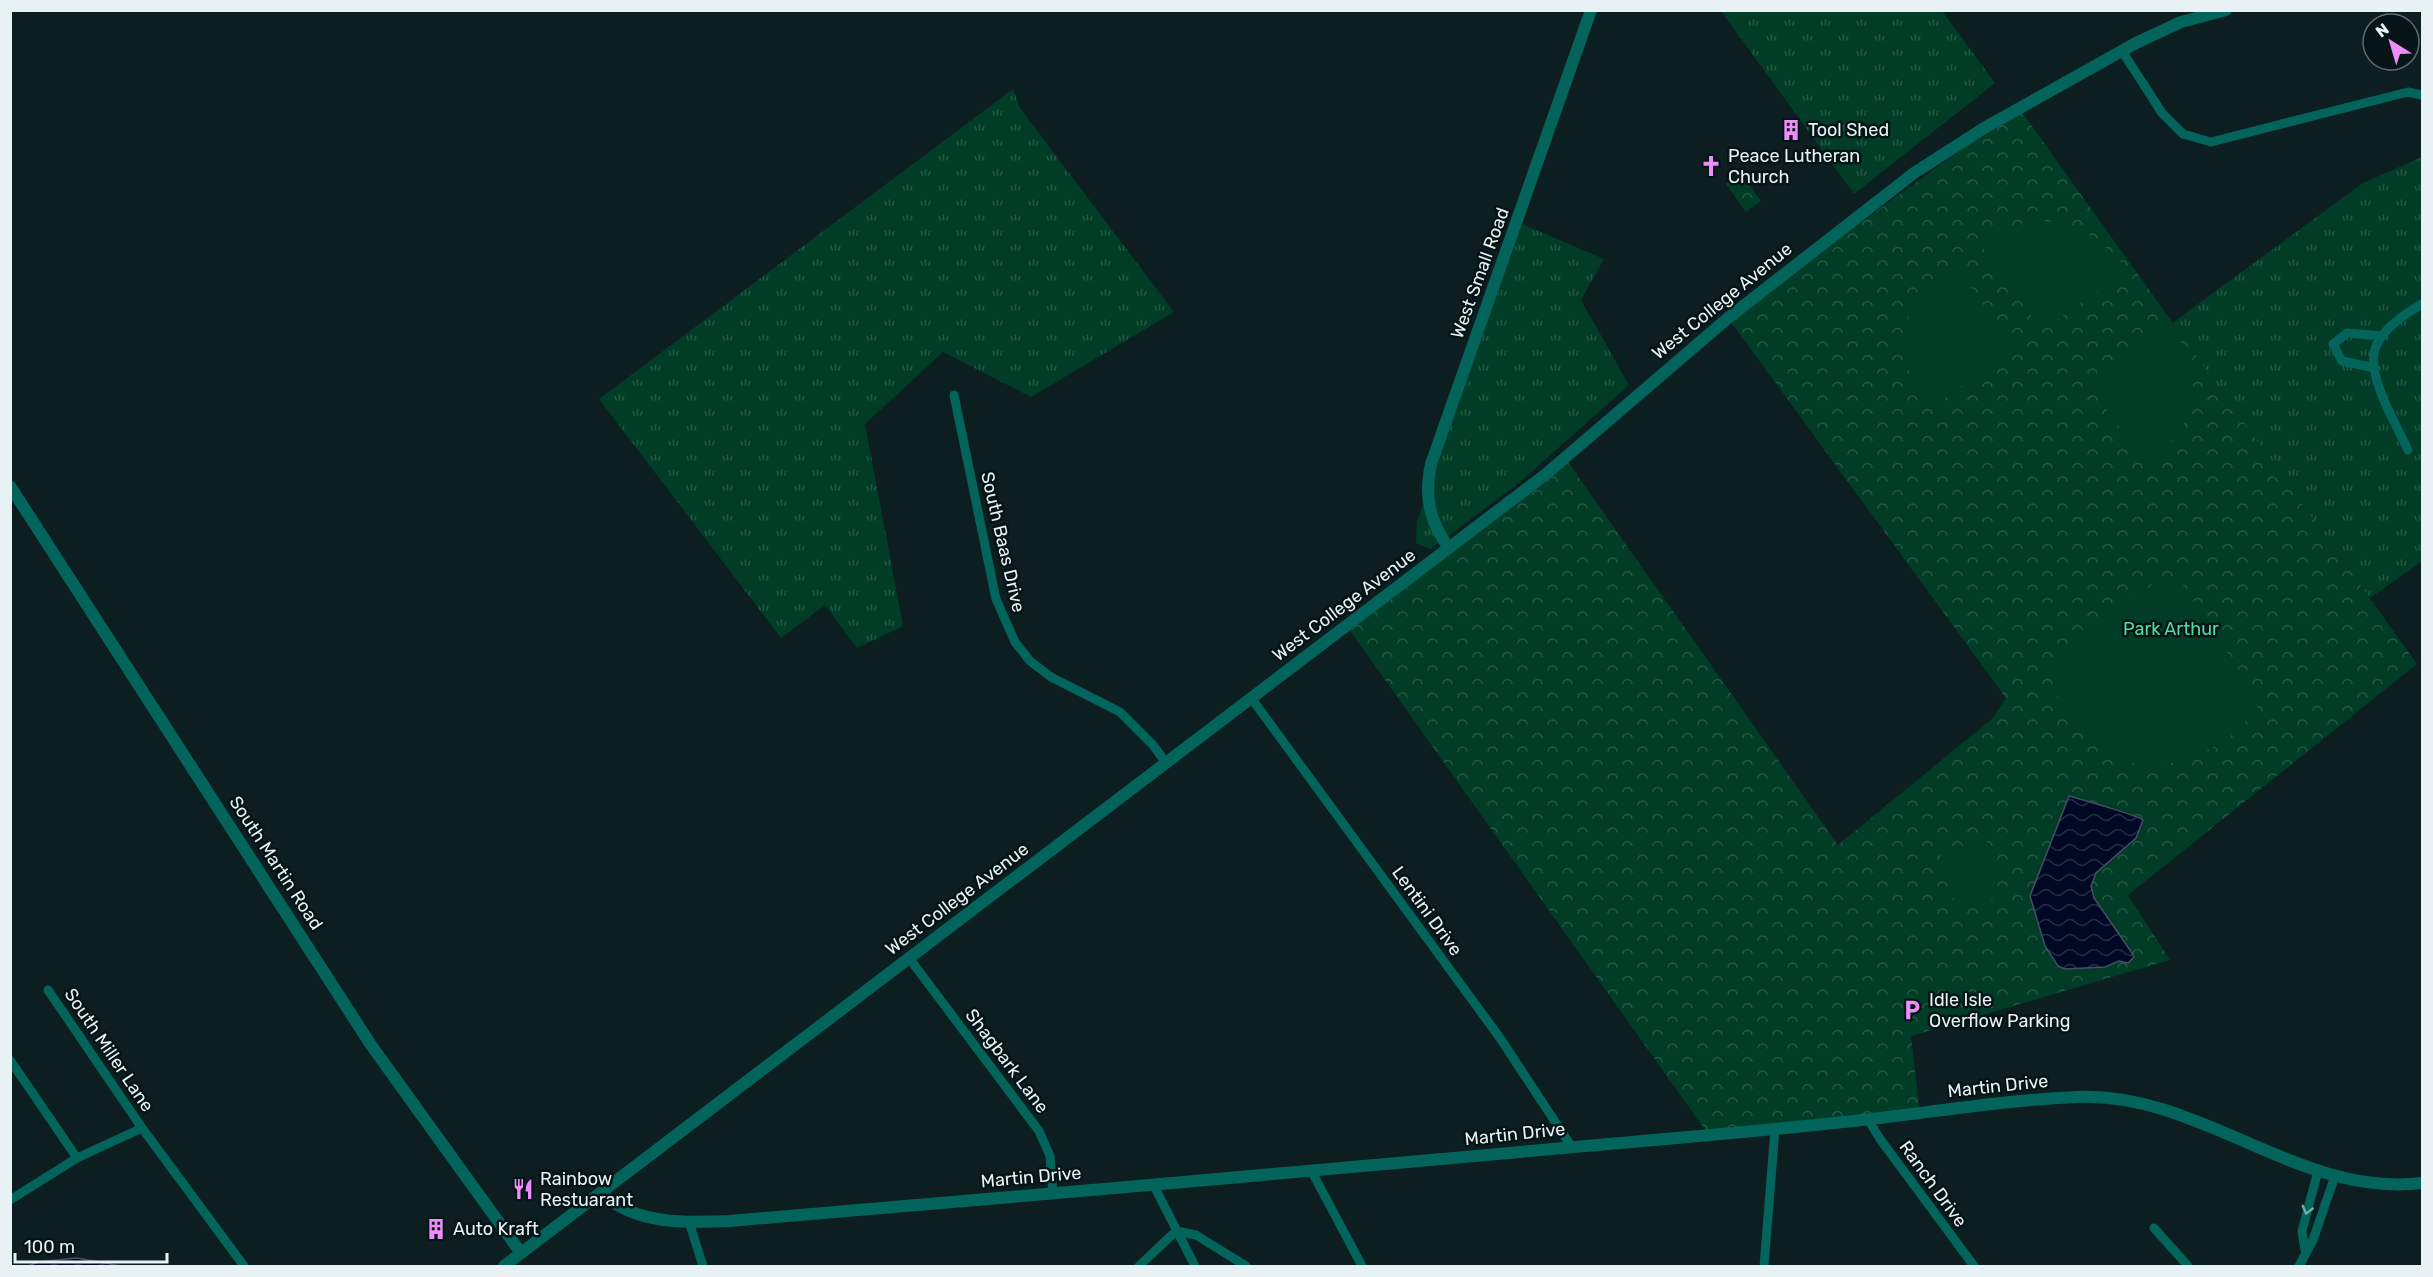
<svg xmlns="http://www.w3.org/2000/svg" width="2433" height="1277" viewBox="0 0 2433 1277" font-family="Rubik,sans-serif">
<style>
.grass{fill:url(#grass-tufts)}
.forest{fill:url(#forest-crowns)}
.pitch{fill:#003c26}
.water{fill:url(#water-waves);stroke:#464e63;stroke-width:1.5}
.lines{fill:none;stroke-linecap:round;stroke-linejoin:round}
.minor{stroke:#03645c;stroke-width:9}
.tertiary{stroke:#03645c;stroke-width:12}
.oneway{stroke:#76aba8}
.labels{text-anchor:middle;stroke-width:5;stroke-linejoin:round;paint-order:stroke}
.poi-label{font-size:18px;fill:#e8f2f4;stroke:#051417;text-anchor:start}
.street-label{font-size:18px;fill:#e8f2f4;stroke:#051417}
.park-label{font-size:18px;fill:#53dca2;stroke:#051417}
</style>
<defs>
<pattern id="grass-tufts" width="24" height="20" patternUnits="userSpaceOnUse" patternTransform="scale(1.5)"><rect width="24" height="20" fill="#003c26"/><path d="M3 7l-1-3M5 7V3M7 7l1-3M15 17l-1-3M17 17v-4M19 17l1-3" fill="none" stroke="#255946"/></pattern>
<pattern id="forest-crowns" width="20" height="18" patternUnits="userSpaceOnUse" patternTransform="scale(1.5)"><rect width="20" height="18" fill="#003c26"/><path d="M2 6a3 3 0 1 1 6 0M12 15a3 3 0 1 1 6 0" fill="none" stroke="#255946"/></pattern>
<pattern id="water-waves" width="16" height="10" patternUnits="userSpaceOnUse" patternTransform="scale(1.5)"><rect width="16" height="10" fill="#000825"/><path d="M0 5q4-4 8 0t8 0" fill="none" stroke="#252c45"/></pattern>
</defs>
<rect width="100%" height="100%" fill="#0d1e20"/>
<path class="grass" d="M1721,11H1942L1995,83L1854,194Z
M1013,89L1020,108L1174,312L1031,397L943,352L865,424L903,626L857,648L825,605L781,638L599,399Z
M2422,157V561L2370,598L2172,323L2363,183Z
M1522,224L1604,259L1581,300L1629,385L1519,483L1431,549L1416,543L1417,521Z"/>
<path class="forest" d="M2019,108L2417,664L2128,895L2170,960L1911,1036L1920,1113L1708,1134L1346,625L1565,458L1838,845L1993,718L2006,698L1728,318Z
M1741,173L1761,201L1746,212L1726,184Z"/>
<path class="pitch" d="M2040,221C2080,224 2103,240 2127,271L2048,326L2038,325L1981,245C2000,231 2017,224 2040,221Z
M1954,264L2011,343L2009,353L1929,409C1890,352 1897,303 1954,264Z
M2172,323C2205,384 2202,419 2147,464L2089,386L2091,377Z
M2158,580L2182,583L2260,703C2249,717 2237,733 2221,743C2200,755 2171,766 2147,766C2115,765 2076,733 2062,706C2056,693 2052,680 2050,667Z
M1986,839L2000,897L1956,908L1940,854Z"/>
<path class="water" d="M2069,796C2080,799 2139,816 2143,820L2136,838L2096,873L2091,886L2094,898L2132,953L2134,957L2128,963L2119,961L2105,967L2065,969L2058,966L2045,946L2030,896Z
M77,1258L121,1266H28L38,1262Z"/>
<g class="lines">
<path class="minor" d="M2122,51L2162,113L2183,134L2211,142L2408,92L2422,95
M2375,368L2342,361L2333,344L2347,333L2382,336
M954,395L996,599L1015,642L1030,661L1051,677L1120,712L1153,745L1166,763
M2408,450C2397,426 2369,380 2374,353C2378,331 2405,314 2422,304
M1252,699L1500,1038L1571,1146
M909,958L1039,1131L1050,1156L1053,1194
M48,990L142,1128L244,1266
M10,1060L77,1158
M1868,1119L1880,1139L1974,1266
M1312,1172L1362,1266
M1154,1186L1195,1266
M10,1200L77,1158L142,1128
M689,1222L703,1266
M2154,1228L2188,1266
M2305,1250L2302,1231L2318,1171
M1139,1266L1176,1231L1196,1235L1246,1266
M1764,1266L1775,1129
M2299,1266L2313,1240L2335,1176"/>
<path class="tertiary" d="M10,486L371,1045L521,1253
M1449,548C1429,521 1424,496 1431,464L1591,10
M602,1193C634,1225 688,1223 730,1221C1042,1196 1353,1166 1665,1139C1733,1133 1802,1127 1871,1119C1939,1111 2007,1100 2076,1097C2200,1091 2298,1198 2422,1183
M504,1266L1546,474L1728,318L1914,173L1984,128L2136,43L2181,22L2226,10"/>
</g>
<defs><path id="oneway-chevron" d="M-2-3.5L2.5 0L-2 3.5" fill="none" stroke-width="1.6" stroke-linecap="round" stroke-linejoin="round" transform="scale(1.5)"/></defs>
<use class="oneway" href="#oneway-chevron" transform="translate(2307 1210) rotate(105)"/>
<defs>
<symbol id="building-bare" viewBox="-9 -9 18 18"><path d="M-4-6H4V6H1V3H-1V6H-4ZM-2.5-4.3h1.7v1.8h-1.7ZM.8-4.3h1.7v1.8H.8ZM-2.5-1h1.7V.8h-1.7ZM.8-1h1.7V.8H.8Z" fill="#ee8cf8" stroke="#051417" stroke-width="2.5" paint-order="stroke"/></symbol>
<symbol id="church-bare" viewBox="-9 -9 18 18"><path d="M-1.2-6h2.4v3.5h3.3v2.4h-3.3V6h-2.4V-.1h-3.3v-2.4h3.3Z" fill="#ee8cf8" stroke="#051417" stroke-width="2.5" paint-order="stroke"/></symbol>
<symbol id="parking-bare" viewBox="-9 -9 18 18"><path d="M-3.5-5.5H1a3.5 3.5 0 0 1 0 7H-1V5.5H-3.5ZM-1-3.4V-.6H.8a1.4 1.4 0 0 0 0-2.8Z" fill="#ee8cf8" stroke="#051417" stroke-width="2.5" paint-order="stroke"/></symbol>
<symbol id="restaurant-bare" viewBox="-9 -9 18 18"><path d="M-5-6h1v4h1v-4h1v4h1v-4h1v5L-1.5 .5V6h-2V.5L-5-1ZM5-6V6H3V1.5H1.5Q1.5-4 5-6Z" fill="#ee8cf8" stroke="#051417" stroke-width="2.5" paint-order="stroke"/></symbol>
</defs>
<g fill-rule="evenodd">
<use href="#building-bare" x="1776" y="115" width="30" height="30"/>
<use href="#church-bare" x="1696" y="151" width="30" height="30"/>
<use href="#parking-bare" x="1897" y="995" width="30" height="30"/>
<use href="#restaurant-bare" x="508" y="1174" width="30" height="30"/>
<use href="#building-bare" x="421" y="1214" width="30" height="30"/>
</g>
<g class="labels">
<g class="poi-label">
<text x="1808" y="136">Tool Shed</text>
<text x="1728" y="162">Peace Lutheran<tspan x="1728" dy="21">Church</tspan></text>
<text x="1929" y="1006">Idle Isle<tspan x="1929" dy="21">Overflow Parking</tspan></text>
<text x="540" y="1185">Rainbow<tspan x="540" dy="21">Restuarant</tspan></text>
<text x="453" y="1235">Auto Kraft</text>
</g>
<g class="street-label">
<text transform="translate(1480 273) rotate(-70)" y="6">West Small Road</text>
<text transform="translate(1722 301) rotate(-39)" y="6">West College Avenue</text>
<text transform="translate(1003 542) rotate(77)" y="6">South Baas Drive</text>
<text transform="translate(1344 605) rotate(-37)" y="6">West College Avenue</text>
<text transform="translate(276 863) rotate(57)" y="6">South Martin Road</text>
<text transform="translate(957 899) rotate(-37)" y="6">West College Avenue</text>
<text transform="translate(1427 911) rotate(54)" y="6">Lentini Drive</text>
<text transform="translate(109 1050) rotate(56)" y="6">South Miller Lane</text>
<text transform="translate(1007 1061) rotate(53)" y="6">Shagbark Lane</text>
<text transform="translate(1998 1086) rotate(-6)" y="6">Martin Drive</text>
<text transform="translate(1515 1134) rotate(-6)" y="6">Martin Drive</text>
<text transform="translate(1031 1177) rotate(-5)" y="6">Martin Drive</text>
<text transform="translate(1933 1184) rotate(54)" y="6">Ranch Drive</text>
</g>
<g class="park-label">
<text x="2171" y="635">Park Arthur</text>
</g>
</g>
<rect width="2433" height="1277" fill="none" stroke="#e8f2f4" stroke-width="24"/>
<g transform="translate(2391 42) rotate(323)"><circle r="28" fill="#051417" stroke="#606d6f" stroke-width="1.5"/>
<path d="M0-4.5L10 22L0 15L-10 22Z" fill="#ee8cf8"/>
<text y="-9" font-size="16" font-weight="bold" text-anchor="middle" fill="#e8f2f4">N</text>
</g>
<path d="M15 1253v9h152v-9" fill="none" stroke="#e8f2f4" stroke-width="3"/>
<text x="24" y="1253" font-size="18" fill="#e8f2f4" stroke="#051417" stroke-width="4.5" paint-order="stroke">100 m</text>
</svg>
